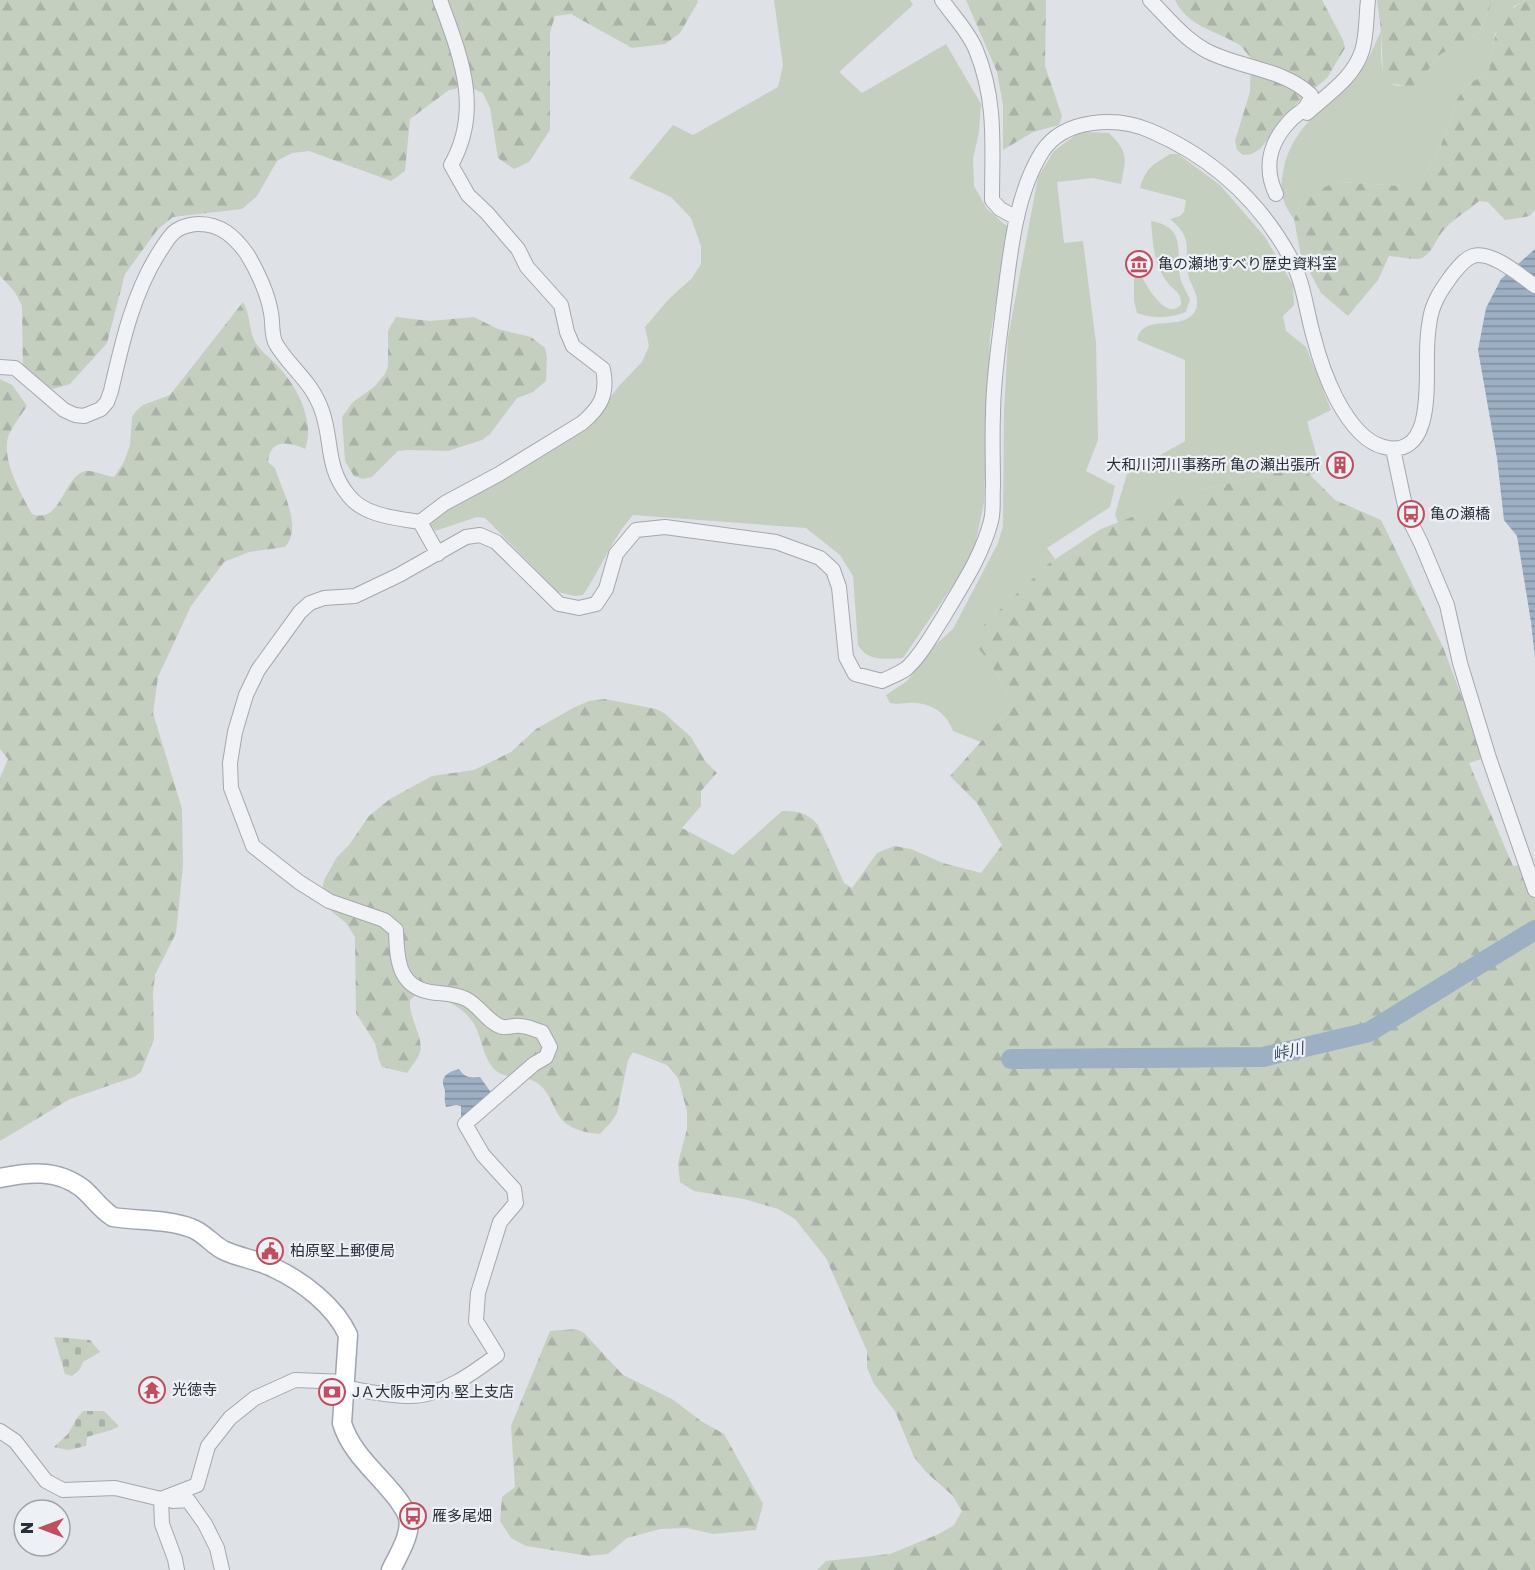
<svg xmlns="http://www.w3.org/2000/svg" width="1535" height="1570" viewBox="0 0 1535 1570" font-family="'Golos Text','Noto Sans JP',sans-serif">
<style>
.green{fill:#c4cfc0}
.forest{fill:url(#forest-firs)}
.cemetery{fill:url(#cemetery-stones)}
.water{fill:url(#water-rules)}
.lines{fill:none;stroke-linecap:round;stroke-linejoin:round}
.river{stroke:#9cafc3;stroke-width:20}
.minor-casing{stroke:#a4a8af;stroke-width:16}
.major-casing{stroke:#9fa5b1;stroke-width:21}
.minor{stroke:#f0f2f5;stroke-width:14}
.major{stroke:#fff;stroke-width:18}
.labels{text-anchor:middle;stroke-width:4.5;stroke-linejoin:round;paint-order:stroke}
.poi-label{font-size:15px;fill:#292f3b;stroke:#edf0f4;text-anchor:start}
.water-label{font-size:16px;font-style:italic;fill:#374e6b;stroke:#edf0f4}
</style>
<defs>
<pattern id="forest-firs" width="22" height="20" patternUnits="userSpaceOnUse" patternTransform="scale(1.5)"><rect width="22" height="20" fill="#c4cfc0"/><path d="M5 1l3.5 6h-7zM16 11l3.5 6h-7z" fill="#a8b2a6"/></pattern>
<pattern id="cemetery-stones" width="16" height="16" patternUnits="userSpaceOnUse" patternTransform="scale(1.5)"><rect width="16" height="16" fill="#c4cfc0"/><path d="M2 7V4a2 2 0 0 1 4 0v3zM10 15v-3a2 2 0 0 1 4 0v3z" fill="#a8b2a6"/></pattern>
<pattern id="water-rules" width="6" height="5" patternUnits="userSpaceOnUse" patternTransform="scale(1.5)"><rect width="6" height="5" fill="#9cafc3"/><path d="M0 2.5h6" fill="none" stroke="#7f8fa0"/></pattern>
</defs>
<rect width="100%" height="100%" fill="#dee1e6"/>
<path class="green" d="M774,0H910L913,5L839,72L862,93L946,44L981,104L979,132L973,159L974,186L987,209L1009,228L990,337L984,502L973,556L903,658C885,659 868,662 858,645L853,576L840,555L806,528L633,515C612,538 601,569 583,595L575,596L558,592L485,518L477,517L435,531L428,521L579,433L597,415L618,387L642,362L649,346L645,327L668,300L692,278L701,264V246L691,218L671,197L629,178L673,125L693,135L778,87L783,65Z
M1493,0H1526L1514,6L1495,34L1489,72L1467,85L1457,99L1439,151L1425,175L1404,186L1337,182L1301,202L1294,219C1283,205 1279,191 1283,172C1291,124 1333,103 1362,68C1370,58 1375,43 1381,31C1382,47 1376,85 1399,86C1405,86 1412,83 1418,82L1441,54L1479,33Z
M1084,132L1109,133C1129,153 1126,158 1121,184L1093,178L1057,182L1064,243L1083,241L1096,343L1098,440L1086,471L1115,486L1110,507L1047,548L1055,559L1048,564L971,638L988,660L1014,705L981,742L953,731C947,714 933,704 915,703C906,702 899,705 890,703L886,695L907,681L934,646L953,629L998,543L1003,526L1004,411L1008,338L1038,177L1054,151L1077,134Z
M1170,154H1178L1220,185L1265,237L1293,285L1294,305L1283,316L1286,331L1306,347L1331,410L1307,422L1321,471L1310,475L1294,468L1204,489L1118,523L1115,514L1127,474L1185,441V360L1137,340C1142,314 1175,330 1191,316C1195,313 1197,309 1197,304C1198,293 1190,284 1188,274C1186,263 1188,251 1186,241C1184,231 1177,225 1170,219L1180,216L1184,212L1186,200L1140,188C1146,167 1153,165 1170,154Z
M1151,221C1187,227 1176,252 1180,277C1182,285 1187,293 1190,299L1186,312C1170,318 1153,319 1137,313L1134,301V268L1137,267C1142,278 1158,309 1172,309C1175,309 1179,307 1181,305C1182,292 1174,291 1167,282C1153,263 1153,243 1151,221Z"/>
<path class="forest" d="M0,0H697L698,2L680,33L665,44L632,48L571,14L555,16L550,32V130L529,162L514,169L498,158L490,108L483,93L467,86L449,90L410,119L405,171L391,181L309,151L292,153L277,161L257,196L242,209L173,217L158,229L125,274L107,343L70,384L53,389L23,375L22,306L15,292L0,276Z
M966,0H1046L1045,66L1062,116L1059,125L1033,132L1003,150V105L997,72Z
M1175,0H1322L1343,40L1345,48L1327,78L1299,101L1260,149L1252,154L1243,155L1237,150L1235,141L1250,92L1251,58C1247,54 1243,47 1238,44C1216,31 1187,26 1175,0Z
M1377,0H1493L1479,33L1441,54L1418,82L1411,87L1388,83L1383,76L1381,31Z
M1526,0H1535V209L1530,216L1505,220L1488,202L1479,201C1468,211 1451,220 1442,232C1435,241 1433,252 1422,258C1416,261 1397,256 1389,256L1378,280L1348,316L1321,293L1301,256L1294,219L1301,202L1306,195L1337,182L1403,186L1425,175L1439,151L1457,99L1467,85L1489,72C1494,40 1494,16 1526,0Z
M243,302C251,315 248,332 257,345C264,355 276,362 283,372C299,391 315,424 305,449C289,442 270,438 268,462L275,468C282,491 303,527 285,547L249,552L224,562L191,606L158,677L153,713L182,809L183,866L176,933L155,975L153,993L154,1039L141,1072L134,1077L70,1099L0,1141V778L8,759L0,749V379L12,385L27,406C21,415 14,424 9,434C0,458 21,494 32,514C62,525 63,475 86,471C94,470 106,476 114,477L124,462L130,445L132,417L137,410L143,405L170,395Z
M396,317L430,321L474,317L498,329L531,337L545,348L547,357L546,381L533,392L517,398L490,434L482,440L448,451L407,450L398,451L372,477L363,479L354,476L345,461L342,417L353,402L374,387L385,374L388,366V331Z
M1294,468L1310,475L1335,500L1381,520L1443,647L1485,758L1469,763L1513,866L1521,865L1535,900V1570H817L826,1561L890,1554L939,1534L954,1525L962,1511L952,1495L926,1472L914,1457L895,1411L874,1384L867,1368V1351L826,1258L795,1219L778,1209L744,1199L694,1191L680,1182L678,1163L687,1129V1111L678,1078L667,1065L633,1052L628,1060L617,1113L612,1121L600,1134C585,1133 568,1129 559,1116C552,1105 549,1090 536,1082C524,1075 503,1080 493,1068C484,1057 482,1042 477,1030C467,1006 440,996 417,994L410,1000C408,1017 424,1037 420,1052C418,1059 411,1067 407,1073L382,1067L379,1060L375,1043L356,1013L355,937L346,923L325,906L321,898L324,880L337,857L349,845L369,816L390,799L432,776L474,770L511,752L536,729L573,708L589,701L605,699L656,709L664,713L691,737L705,761L717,773L701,791V806L682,828L733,855L782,811C798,811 808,813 818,825L844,883L852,888L877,853L894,846L911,849L943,863L981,873L1002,845L977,803L950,776L1014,705L988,660L970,638L1048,564L1101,529L1204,489Z
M576,1329L584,1333L623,1375L672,1399L701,1421L724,1434L763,1504L756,1530L713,1534L687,1528L660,1529L627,1538L608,1554L589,1556L526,1546L511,1538L500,1521L502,1497L515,1487L511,1426L550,1331Z"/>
<path class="cemetery" d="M54,1337L90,1340L100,1352L83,1362L80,1369L72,1376L65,1374Z
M83,1411H104L119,1426C110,1432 98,1433 87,1437L86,1446L68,1450L54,1447L68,1434L77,1418Z"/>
<path class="water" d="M1535,249V658L1531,622L1517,536L1504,520L1497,458L1478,350L1486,308L1501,279Z
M459,1069C465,1078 470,1078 480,1077L492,1094L469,1118L461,1117V1106L456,1105L446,1107C444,1100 445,1098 445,1091C445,1089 442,1084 443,1081C444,1073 453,1071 459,1069Z"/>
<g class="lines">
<path class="river" d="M1011,1059L1263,1057L1369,1032L1535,930"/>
<defs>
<path id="minor" d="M942,0C953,16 969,32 976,50C997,101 992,147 992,200L1000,209L1017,218
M1150,0C1169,19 1185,40 1209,52C1241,68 1284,69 1311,95C1308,111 1298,111 1288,123C1269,144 1264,169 1276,194
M1307,113C1326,95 1353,79 1362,51C1367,36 1366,16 1368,0
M0,367L15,368L64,410L75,415L84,416L101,409L107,402L111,391C122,343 133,293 160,251C165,244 170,234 177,230C183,226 193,224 199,224C221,224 235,237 247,254C257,270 268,294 271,313C273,322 271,336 276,344C290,368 312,381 322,411C333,442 325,467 349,496C365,516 396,518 420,522L445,503L499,474L582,423C601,407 608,394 603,369L573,346L567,332L561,305L527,267L518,249L487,213L468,195L451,165C483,109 460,55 440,0
M1393,449L1407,515L1421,543L1447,605L1460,663L1489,758L1535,890
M420,522L438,554
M346,1388C367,1391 389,1396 410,1396C442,1396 473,1373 497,1355L476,1321L478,1293L500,1222L516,1203L514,1189L483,1155L465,1124L534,1064L546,1057L550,1047L542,1032C535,1030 527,1026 520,1026C515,1025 507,1028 502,1027C487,1022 479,1005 466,999C454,993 442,994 430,992C397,986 397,957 396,930L384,920L329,901L299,882L253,846L231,788L230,763L235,732L246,695L258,670L300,612L310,603L324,598L355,596L399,575L466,537L480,535L496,542L559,604L579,608L596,604L606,589L616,554L636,530L665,527L776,542L820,558L833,570L839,587L846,657L855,674L882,681C890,677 901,673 907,668C922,654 933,633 944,616C962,585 982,556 991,521C994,510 992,497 993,486C993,462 992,438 993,415C993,379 999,344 1003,309C1010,258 1014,197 1042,152C1064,118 1117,116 1151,131C1211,157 1259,200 1290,257C1304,282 1306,311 1314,338C1319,358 1327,380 1336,398C1346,417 1362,442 1384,447C1434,460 1426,382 1427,354C1427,342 1428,330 1430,319C1433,301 1442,289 1452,275C1458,268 1464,259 1473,256C1491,250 1521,276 1535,286
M0,1431L15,1441L46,1481L63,1490L115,1488L161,1499L197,1485L208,1446L230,1418L255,1398L295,1380L346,1382
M165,1498L173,1501L188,1500L205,1524L217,1548L222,1570
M161,1499L162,1524L175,1559L177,1570"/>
<path id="major" d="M0,1178C28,1172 57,1169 82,1188C93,1197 100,1209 113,1217C138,1221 167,1219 191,1228C204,1232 213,1246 225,1251C241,1258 258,1260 274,1268C302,1281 335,1306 348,1335L342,1423C351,1454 380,1475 399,1501C402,1506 407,1512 408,1518C412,1534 398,1555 391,1570"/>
</defs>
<use href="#minor" class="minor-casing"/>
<use href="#major" class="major-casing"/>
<use href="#minor" class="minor"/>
<use href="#major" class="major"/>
</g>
<defs>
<symbol id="museum-ring" viewBox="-11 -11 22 22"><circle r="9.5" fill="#edf0f4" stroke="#c04e5e" stroke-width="1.5"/><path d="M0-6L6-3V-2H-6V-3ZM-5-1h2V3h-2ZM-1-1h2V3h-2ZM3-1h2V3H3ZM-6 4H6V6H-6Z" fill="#c04e5e"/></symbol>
<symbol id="building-ring" viewBox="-11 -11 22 22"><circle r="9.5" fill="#edf0f4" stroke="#c04e5e" stroke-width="1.5"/><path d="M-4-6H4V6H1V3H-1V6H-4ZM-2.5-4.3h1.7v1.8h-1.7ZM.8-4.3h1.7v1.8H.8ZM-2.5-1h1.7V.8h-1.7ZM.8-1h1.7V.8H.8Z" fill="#c04e5e"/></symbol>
<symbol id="bus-ring" viewBox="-11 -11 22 22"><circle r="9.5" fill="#edf0f4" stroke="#c04e5e" stroke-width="1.5"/><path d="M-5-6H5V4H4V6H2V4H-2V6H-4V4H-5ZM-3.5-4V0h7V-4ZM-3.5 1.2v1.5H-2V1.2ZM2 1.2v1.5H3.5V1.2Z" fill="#c04e5e"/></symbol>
<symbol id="civic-ring" viewBox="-11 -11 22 22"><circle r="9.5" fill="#edf0f4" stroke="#c04e5e" stroke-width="1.5"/><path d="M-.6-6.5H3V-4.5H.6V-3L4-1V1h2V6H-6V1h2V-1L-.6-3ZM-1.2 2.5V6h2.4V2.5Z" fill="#c04e5e"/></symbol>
<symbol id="temple-ring" viewBox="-11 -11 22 22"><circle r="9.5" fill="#edf0f4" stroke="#c04e5e" stroke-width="1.5"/><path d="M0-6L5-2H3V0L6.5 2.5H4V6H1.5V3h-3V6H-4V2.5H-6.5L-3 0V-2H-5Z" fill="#c04e5e"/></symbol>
<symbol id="bank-ring" viewBox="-11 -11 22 22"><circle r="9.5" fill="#edf0f4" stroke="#c04e5e" stroke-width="1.5"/><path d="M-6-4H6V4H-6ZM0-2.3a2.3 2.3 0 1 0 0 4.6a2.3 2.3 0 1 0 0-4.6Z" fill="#c04e5e"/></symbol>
</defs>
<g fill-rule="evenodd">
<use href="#museum-ring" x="1124" y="249" width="30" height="30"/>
<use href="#building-ring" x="1325" y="450" width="30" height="30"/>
<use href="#bus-ring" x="1396" y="499" width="30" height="30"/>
<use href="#civic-ring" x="255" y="1236" width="30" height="30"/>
<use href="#temple-ring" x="137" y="1375" width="30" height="30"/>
<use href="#bank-ring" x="317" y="1377" width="30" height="30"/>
<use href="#bus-ring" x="398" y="1501" width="30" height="30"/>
</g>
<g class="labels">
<g class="poi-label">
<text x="1158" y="269">亀の瀬地すべり歴史資料室</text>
<text x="1320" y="470" text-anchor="end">大和川河川事務所 亀の瀬出張所</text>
<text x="1430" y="519">亀の瀬橋</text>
<text x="290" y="1256">柏原堅上郵便局</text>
<text x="172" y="1395">光徳寺</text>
<text x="352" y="1397">JＡ大阪中河内 堅上支店</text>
<text x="432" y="1521">雁多尾畑</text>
</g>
<g class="water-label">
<text transform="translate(1288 1051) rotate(-13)" y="6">峠川</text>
</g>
</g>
<g transform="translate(42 1528) rotate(270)"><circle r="28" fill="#edf0f4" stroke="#9fa3aa" stroke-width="1.5"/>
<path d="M0-4.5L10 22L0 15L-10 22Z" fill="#c04e5e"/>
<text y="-9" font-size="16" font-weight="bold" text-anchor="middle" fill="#292f3b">N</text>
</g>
</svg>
